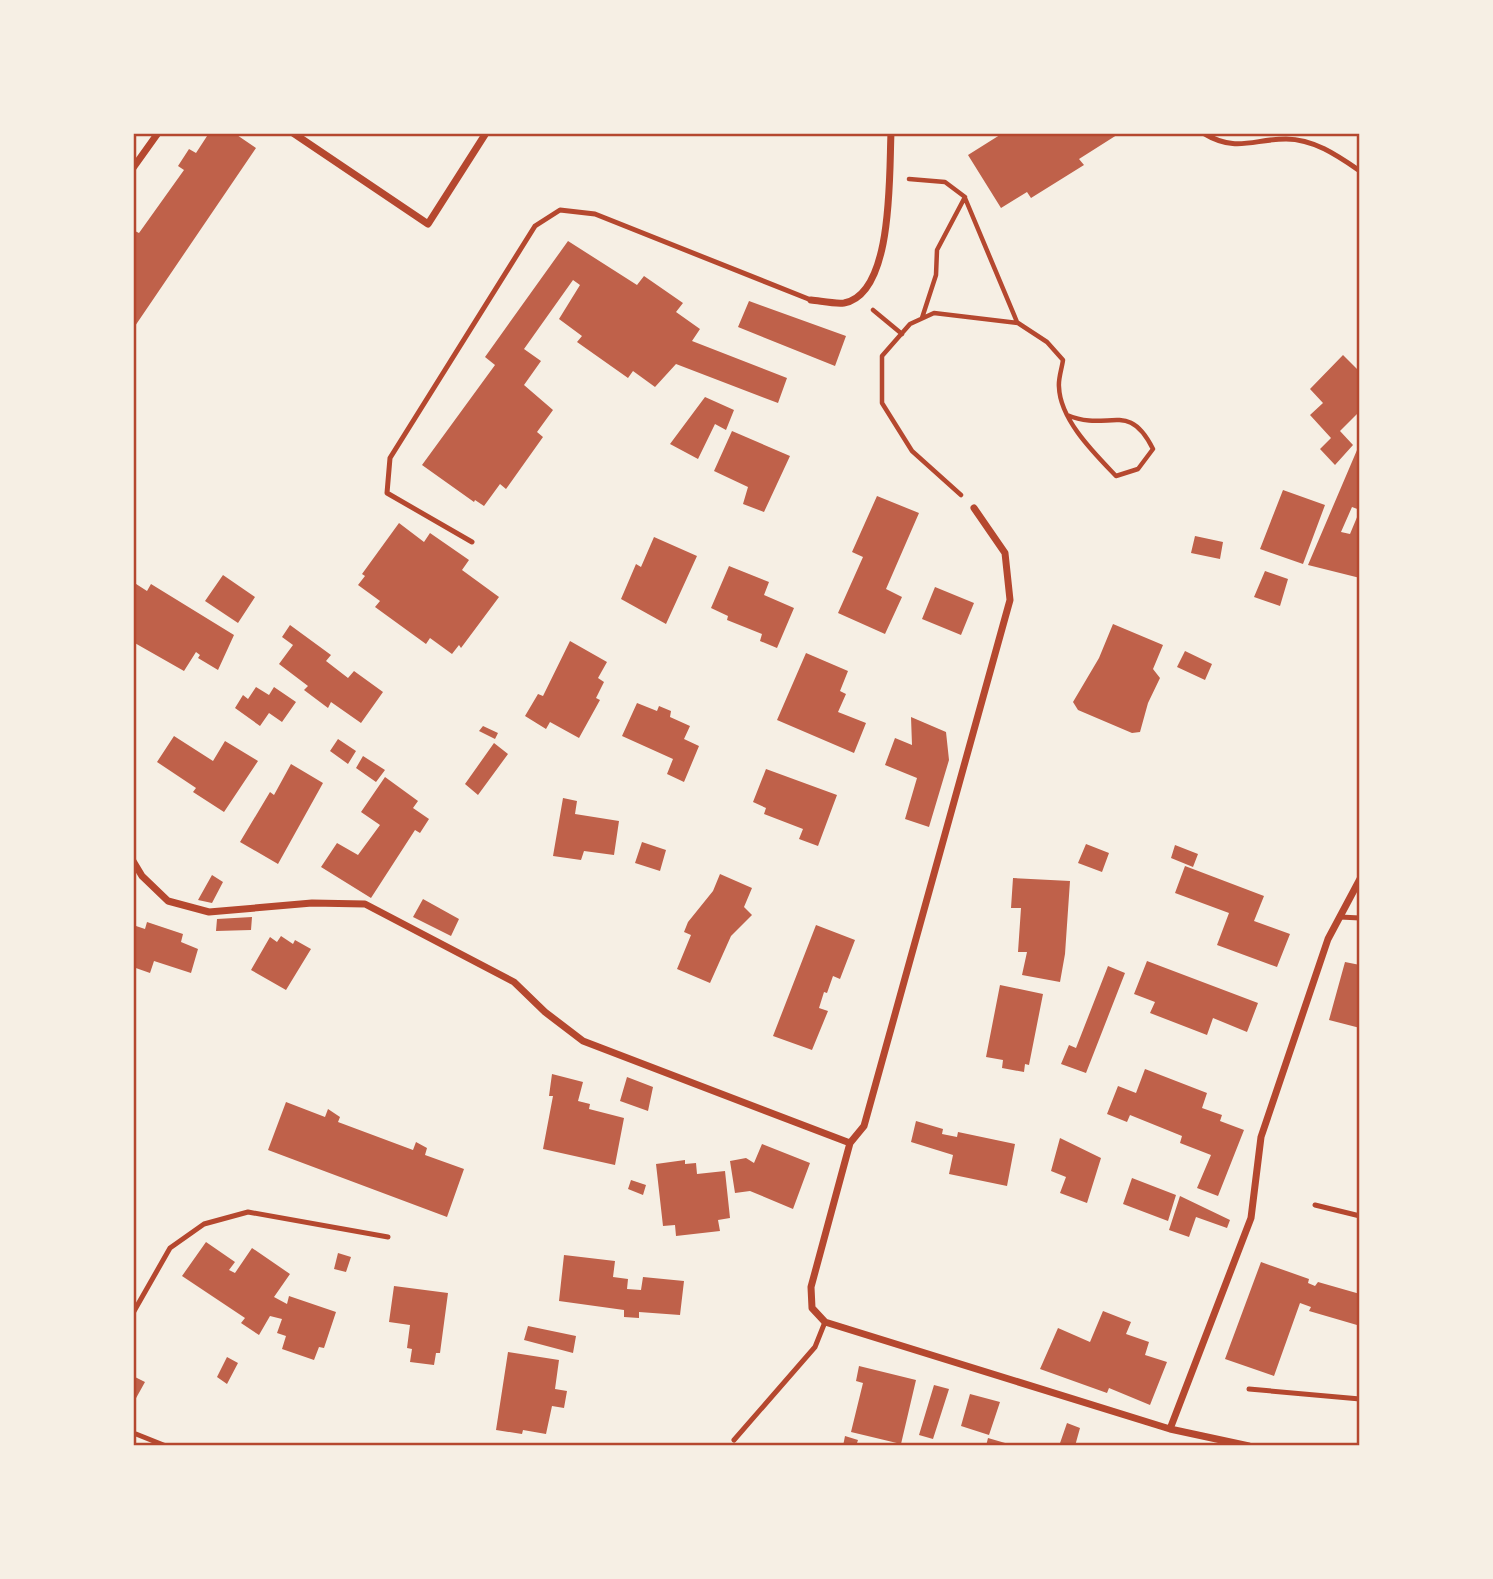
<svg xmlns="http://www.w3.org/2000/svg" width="1493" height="1579" viewBox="0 0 1493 1579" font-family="Helvetica,sans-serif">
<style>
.building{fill:#bf614a}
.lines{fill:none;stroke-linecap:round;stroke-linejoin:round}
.path{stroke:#b5482f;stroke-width:4.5}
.service{stroke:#b5482f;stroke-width:5}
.minor{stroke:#b5482f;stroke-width:7}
.neatline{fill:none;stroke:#b5482f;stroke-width:2.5}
</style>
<rect width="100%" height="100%" fill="#f6efe4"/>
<path class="building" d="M209,133H234L256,148L133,329V230L139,233L184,170L178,166L189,149L196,153Z
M1003,133H1120L1079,159L1084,165L1031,198L1027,192L1001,208L968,155Z
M568,241L637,285L644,276L683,303L676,312L700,329L692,341L787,378L778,403L676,364L655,387L633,371L628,378L577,342L582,336L559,319L580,285L573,280L524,349L541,361L524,385L553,410L537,432L543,437L506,489L500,484L484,506L475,500L474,502L422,465L495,365L485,357Z
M749,301L846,336L835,366L738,327Z
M1343,355L1360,372V394L1357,397L1360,411L1340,431L1353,445L1335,465L1320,449L1331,438L1310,415L1323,403L1310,389Z
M705,397L734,410L726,430L715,424L698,459L670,444Z
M732,431L790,456L764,512L743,504L748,487L714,471Z
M1360,443V510L1352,507L1341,532L1350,534L1360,510V578L1308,565Z
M1283,490L1325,505L1303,564L1260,549Z
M877,496L919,513L886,589L902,597L885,634L838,613L863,557L852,552Z
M399,523L424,542L430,533L469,560L462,570L499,597L461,648L459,645L452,654L430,638L426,644L375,607L380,601L358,585L365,576L362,574Z
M1195,536L1223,542L1220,559L1191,553Z
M654,537L697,556L666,624L621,599L636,564L641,567Z
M729,566L769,582L764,595L794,608L777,648L760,641L762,634L727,620L728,616L711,608Z
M1265,571L1288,579L1280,606L1254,597Z
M223,575L255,597L238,623L205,601Z
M133,582L147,591L151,584L234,635L218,670L198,658L200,655L196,652L184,671L133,642Z
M935,587L974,603L961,635L922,619Z
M1113,624L1163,645L1153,669L1160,678L1148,703L1140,732L1132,733L1078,710L1073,702L1099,658Z
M290,625L331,655L326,661L348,678L354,671L383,692L361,723L331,702L328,708L304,690L308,686L279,664L293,645L282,637Z
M570,641L607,662L598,678L604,682L596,698L600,700L579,738L550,722L546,729L525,716L538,694L543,696Z
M1185,651L1212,664L1205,680L1177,667Z
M806,653L848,671L840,691L846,694L838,712L866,723L854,753L777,720Z
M256,687L269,695L274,687L296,702L282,722L269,713L260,726L235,708L243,695L248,699Z
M637,703L657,711L659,706L671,711L670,717L690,726L684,739L699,746L684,782L667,774L673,759L622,736Z
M911,717L946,732L949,760L929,827L905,819L917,778L885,765L895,738L912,745Z
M483,726L498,733L495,739L479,731Z
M174,736L213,761L225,741L258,761L224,812L193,792L196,788L157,762Z
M338,739L356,751L348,764L330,751Z
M494,743L508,754L478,795L465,784Z
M363,756L385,770L376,782L356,768Z
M291,764L323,783L278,864L240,842L270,792L274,795Z
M766,769L837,795L818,846L799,839L803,829L764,814L766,808L753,802Z
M385,777L418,801L413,808L429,819L420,833L415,830L371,898L321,867L337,843L358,855L380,825L361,812Z
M563,798L577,801L575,814L619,821L614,855L584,851L581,860L553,856Z
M642,842L666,850L660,871L635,863Z
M1086,844L1109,853L1102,872L1078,863Z
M1175,845L1198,854L1193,867L1171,858Z
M1185,866L1264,896L1254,921L1290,934L1277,967L1217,945L1229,913L1175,893Z
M720,874L752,888L744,907L752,915L731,936L710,983L677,969L691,935L684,932L688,922L713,891Z
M212,875L223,882L212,903L198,900Z
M1013,878L1070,881L1065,954L1060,982L1022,975L1027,952H1018L1021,908H1011Z
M423,899L459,919L451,936L413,917Z
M252,917L251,930L216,931L217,919Z
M147,922L183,934L181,942L198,949L191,973L154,961L150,973L133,967V925L145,929Z
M816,925L855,940L840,979L833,976L827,993L824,992L819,1008L828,1011L812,1050L773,1036Z
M281,936L293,944L295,940L311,949L286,990L251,970L270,937L277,942Z
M1147,961L1258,1003L1247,1032L1213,1018L1207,1035L1150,1013L1155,1002L1134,994Z
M1345,962L1360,965V1028L1329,1020Z
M1108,966L1125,973L1086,1073L1061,1064L1069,1045L1076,1048Z
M1000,985L1043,994L1029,1065L1025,1064L1024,1072L1002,1068L1003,1060L986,1057Z
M1145,1069L1207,1093L1202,1108L1222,1115L1220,1121L1244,1130L1218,1196L1197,1188L1211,1155L1180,1143L1182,1136L1130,1115L1127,1122L1107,1114L1118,1086L1136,1093Z
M552,1074L583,1082L578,1101L590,1104L589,1109L624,1118L615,1165L543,1149L553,1096H549Z
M627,1077L653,1087L648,1111L620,1101Z
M286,1102L325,1117L328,1109L340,1117L338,1122L413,1150L416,1142L427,1148L425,1155L464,1169L447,1217L268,1150Z
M916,1121L943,1129L942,1134L957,1137L958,1132L1015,1144L1007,1186L949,1174L953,1155L911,1142Z
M1060,1138L1101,1158L1087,1203L1060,1193L1066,1177L1051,1171Z
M762,1144L810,1163L793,1209L750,1191L735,1193L730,1161L746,1158L754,1163Z
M685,1160V1164L696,1163L697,1174L725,1171L730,1218L718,1220L720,1231L676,1236L675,1225L663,1226L656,1164Z
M1132,1178L1176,1195L1168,1221L1123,1204Z
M631,1180L646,1185L643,1195L628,1189Z
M1180,1196L1230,1220L1227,1228L1196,1217L1189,1237L1169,1230Z
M206,1242L235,1262L229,1270L235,1273L252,1248L290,1274L274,1297L287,1304L289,1296L336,1312L324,1348L319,1347L314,1360L282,1349L286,1336L277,1333L282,1319L270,1316L259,1335L241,1323L245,1318L182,1276Z
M338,1253L351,1257L346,1272L334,1269Z
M564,1255L615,1261L613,1277L628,1279L627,1289L641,1290L643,1277L684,1281L680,1315L639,1312V1318L624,1317V1310L559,1301Z
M1261,1262L1309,1279L1308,1283L1315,1286L1318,1282L1360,1294L1357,1325L1309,1311L1311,1307L1300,1303L1274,1376L1225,1359Z
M394,1286L448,1293L440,1353H436L434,1365L410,1362L412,1349L407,1348L410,1325L389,1322Z
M1103,1311L1131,1322L1126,1334L1149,1342L1145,1355L1167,1362L1150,1405L1109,1388L1107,1393L1040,1369L1058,1328L1090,1342Z
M528,1326L576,1336L573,1353L524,1340Z
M508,1352L559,1360L555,1389L567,1391L564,1408L552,1406L546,1434L523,1430L522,1434L496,1430Z
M227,1357L238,1363L227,1384L217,1377Z
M859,1366L916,1380L901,1444L851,1432L863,1383L856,1381Z
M133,1376L145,1382L135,1400L133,1399Z
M934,1385L949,1389L933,1439L919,1435Z
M970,1394L1000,1402L989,1435L961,1426Z
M1067,1423L1080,1428L1075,1446H1059Z
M845,1436L858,1440L856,1446H843Z
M988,1438L1012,1445V1446H986Z"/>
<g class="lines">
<path class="path" d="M909,179L945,182L965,197L937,250L936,275L922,318
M965,198L1017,322
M873,310L902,334
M961,495L912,451L882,403V356L910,324L934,313L1018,323L1047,342L1063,360C1062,368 1058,379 1059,387C1060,420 1095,454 1116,476L1138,469L1153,449C1128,399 1109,433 1067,415"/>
<path class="service" d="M1203,133C1236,153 1253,139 1286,139C1314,139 1338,156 1360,171
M472,542L387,493L390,458L535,226L560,210L595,214L811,300
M1340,917L1360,918
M1315,1205L1360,1216
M133,1313L170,1248L204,1224L248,1212L388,1237
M1249,1389L1360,1399
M136,1434L166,1446
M734,1440L815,1347L825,1322"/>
<path class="minor" d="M293,133L428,224L486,133
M133,168L158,133
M811,300C821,301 834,304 844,303C894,294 889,172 891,133
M133,861L142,876L168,901L209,912L312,903L365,904L514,982L545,1012L583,1041L850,1143L811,1287L812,1308L825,1322L1170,1429L1249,1446
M850,1143L864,1126L1010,600L1005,553L974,508
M1170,1429L1251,1218L1261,1137L1328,939L1360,879"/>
</g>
<rect width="1493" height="1579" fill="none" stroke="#f6efe4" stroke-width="270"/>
<rect x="135" y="135" width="1223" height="1309" class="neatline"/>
</svg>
